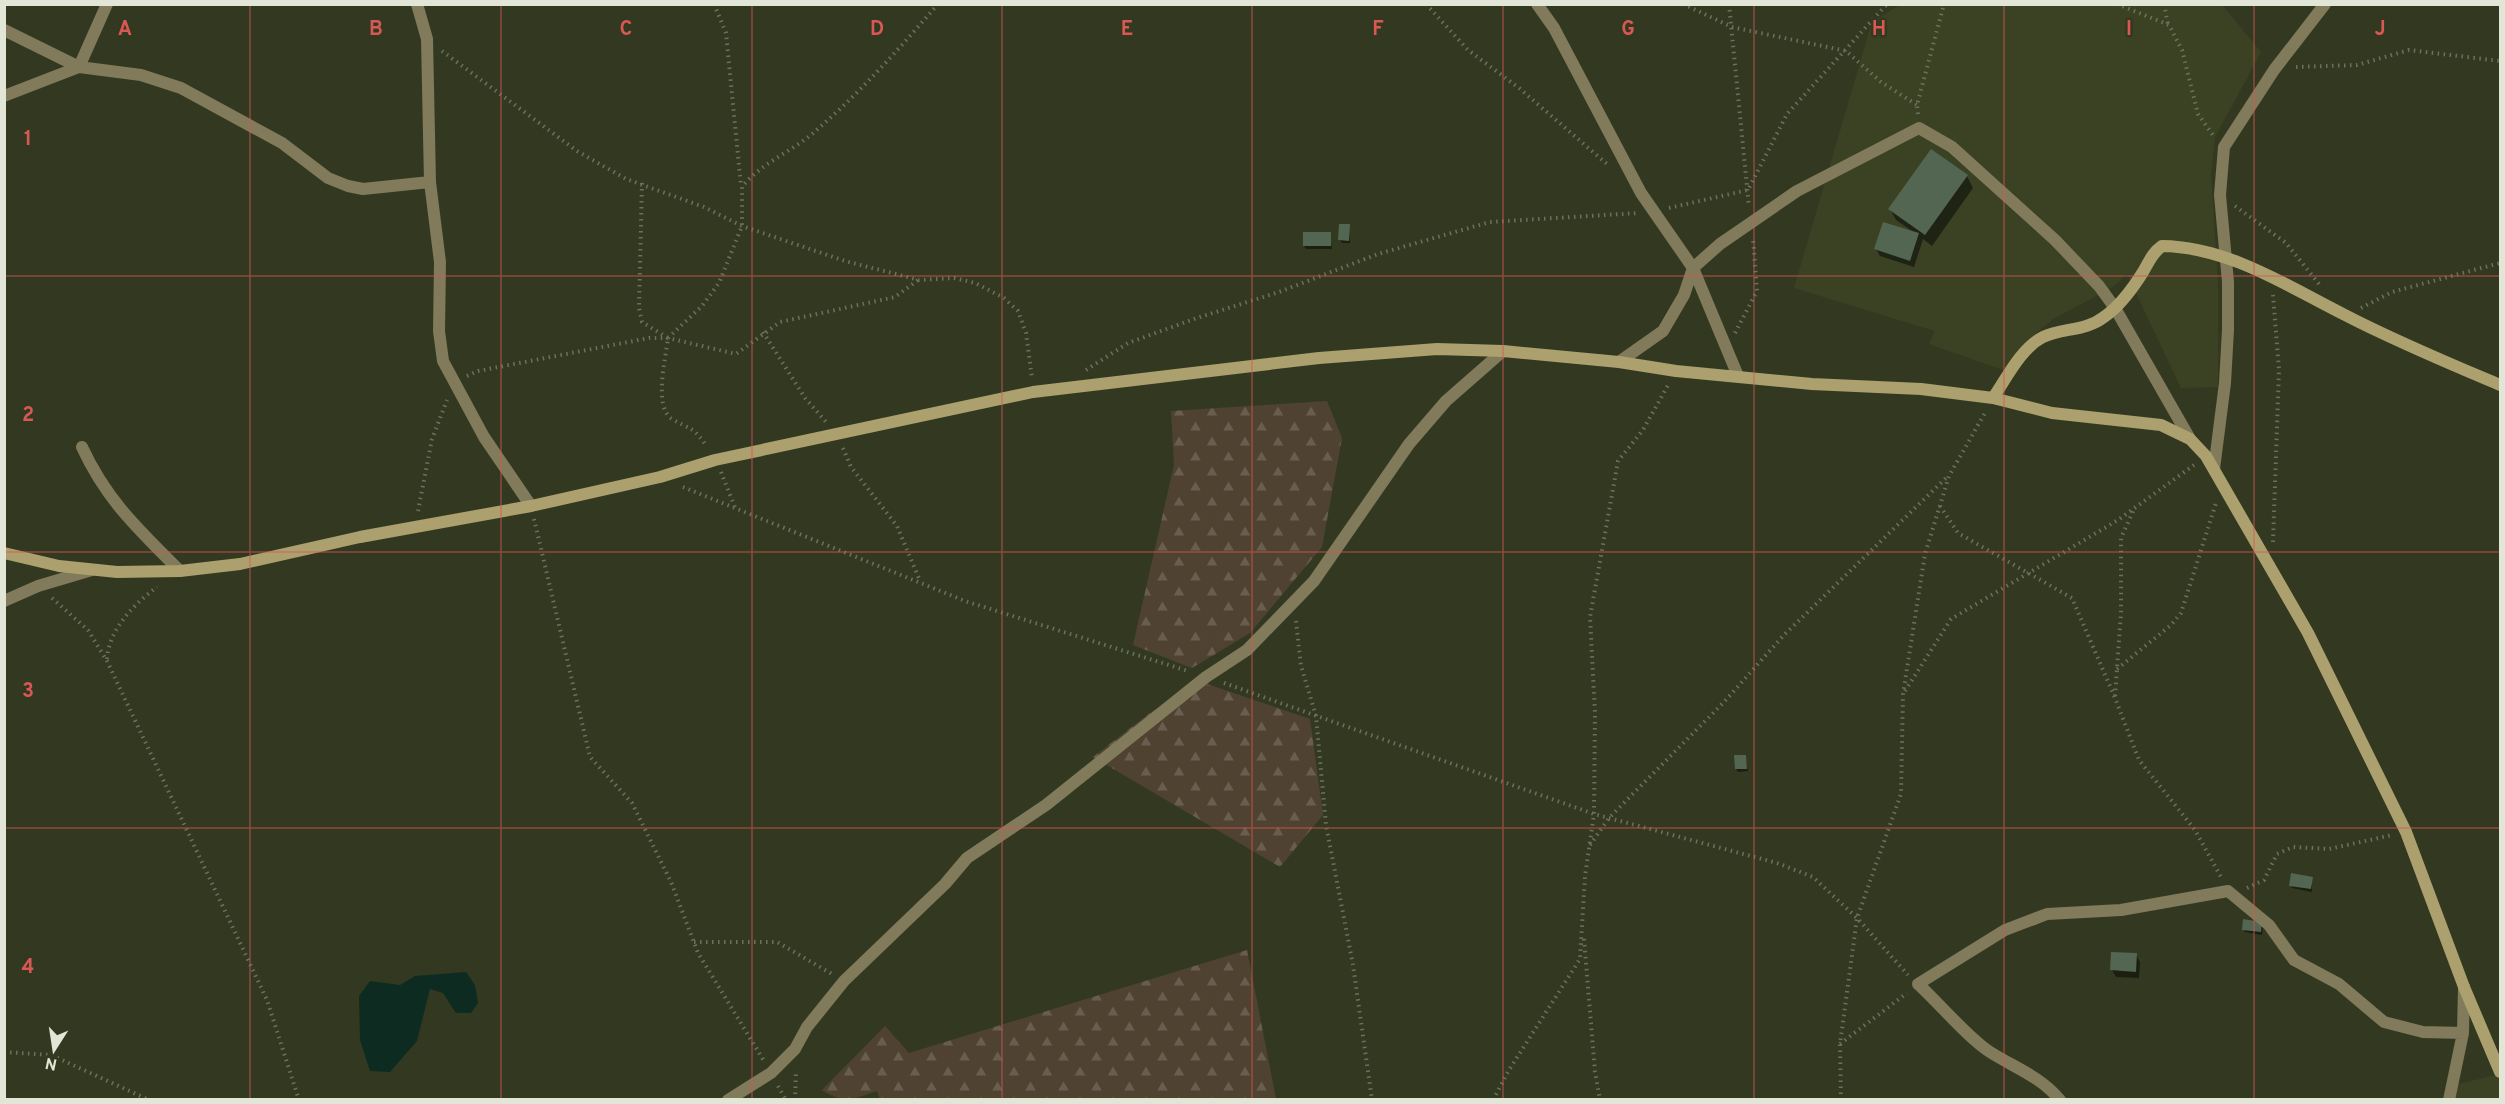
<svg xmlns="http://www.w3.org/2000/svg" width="2505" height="1104" viewBox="0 0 2505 1104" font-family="Overpass,sans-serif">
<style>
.built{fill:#3b4224}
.forest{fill:url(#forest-firs)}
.water{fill:#0d2b20}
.shadow{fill:#0007}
.building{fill:#536652}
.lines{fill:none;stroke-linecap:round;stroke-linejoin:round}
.path{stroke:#6c715c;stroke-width:4;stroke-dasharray:1.5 4.5;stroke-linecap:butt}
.street{stroke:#817a5b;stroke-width:12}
.secondary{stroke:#aca06e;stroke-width:12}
.grid{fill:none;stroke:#d95854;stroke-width:1.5;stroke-opacity:0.55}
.grid-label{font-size:20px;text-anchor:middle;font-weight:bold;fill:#d95854;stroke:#333921;stroke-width:5;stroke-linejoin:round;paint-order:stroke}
</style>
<defs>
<pattern id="forest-firs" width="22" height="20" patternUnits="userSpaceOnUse" patternTransform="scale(1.5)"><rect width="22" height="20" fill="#4f4231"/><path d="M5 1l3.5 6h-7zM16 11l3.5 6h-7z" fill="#685d4e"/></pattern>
</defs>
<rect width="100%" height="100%" fill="#333921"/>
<path class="built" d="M1900,5H2222L2261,52L2215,137L2211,175L2218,280V387L2181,388L2127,274L2113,287L2053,319L2033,336L2009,372L1929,344L1935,331L1794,288L1872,22Z
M2500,1074V1099L2445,1100L2446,1087Z"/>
<path class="forest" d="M1327,401L1342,438L1322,547L1250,633L1192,668L1133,645L1174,465L1171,411Z
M1201,682L1310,719L1323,815L1280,867L1093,757L1151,712Z
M1247,950L1276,1099L880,1100L877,1091C854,1099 843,1104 822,1090L885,1026L909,1053Z"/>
<path class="water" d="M466,972L475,985L478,1003L471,1013H456L443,993L430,989L417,1041L390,1072L370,1071L360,1040L359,996L370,981L400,985L415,976Z"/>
<path class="shadow" d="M1967,176L1973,188L1932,246L1923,239L1914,267L1880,256L1876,249L1912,231L1896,220L1890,209Z
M1349,226L1350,243H1342L1340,240Z
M1330,233L1332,249H1306L1304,246Z
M1745,756L1748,771L1738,772L1736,769Z
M2312,878V892L2292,888L2290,885Z
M2263,926L2262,935L2245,932L2243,929Z
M2136,955L2140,962L2139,978L2116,977L2112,970Z"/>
<path class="building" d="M1931,149L1968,175L1925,235L1888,209Z
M1883,222L1919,233L1910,261L1874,249Z
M1339,224H1350L1349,241L1338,240Z
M1303,232H1331V246H1303Z
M1734,755H1746L1747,769H1735Z
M2291,873L2313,877L2311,889L2289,886Z
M2243,919L2262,922L2261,932L2242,930Z
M2111,952L2137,953L2136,972L2110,970Z"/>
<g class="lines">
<path class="path" d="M714,4L726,33L741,186
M1426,4L1468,50L1519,88L1607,164
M1683,4L1732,27L1846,51L1881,82L1917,105
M1729,4L1749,207
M2117,4L2169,25L2182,50L2198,114L2215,138
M2164,4L2168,24
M442,51L577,151L626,179L704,207L742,226L845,261L919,280L954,278L975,283L1004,298L1018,311L1026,333L1032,378
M2296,67L2357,65L2409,50L2500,61
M1918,114L1917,105L1944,4
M642,183L639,308L642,322L668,338C666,357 653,407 672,419C691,430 694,427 707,447
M2235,206L2286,243L2319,284
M1669,208L1748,190L1787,114L1887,4
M2361,308L2392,292L2500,263
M763,332L805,398L826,422
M1735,333L1757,291L1753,238
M668,338L702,306L719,283L742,226V187C760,164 789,153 812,134C858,95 898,50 938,4
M1086,370L1128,343L1197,318L1279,292L1378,254L1490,222L1638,213
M467,376L478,371L649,338H668L736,354L780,322L895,297L918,280
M843,448L851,467L897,526L920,581
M721,472L736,510
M683,487L965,601L1188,671
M1940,506L1958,533L2072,598L2115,698L2139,760L2195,830L2221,877
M418,511L432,439L447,400
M534,519L590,757L632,803L671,882L698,953L764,1061
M2273,542L2279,370L2273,295
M52,598L88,630L107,661L267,1000L299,1100
M1296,621L1301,666L1316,716L1326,825L1353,965L1372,1100
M107,659C109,629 134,604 157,587
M2117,669L2171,625L2181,613L2216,503
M1224,683L1594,814L1777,863L1813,877L1857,918L1908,975
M1905,691L1951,619L2118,520L2194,465
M2115,696L2121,613V538L2134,509
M1590,845L1609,818L1724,702L1783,636L1948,476
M2247,888L2264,880L2277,854L2293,847L2329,849L2392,835
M1584,939L1595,1072L1600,1100
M694,942H777L832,974
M1840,1044L1907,993
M4,1052L51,1055L149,1100
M778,1086L786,1100
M795,1100L796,1070
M1493,1100L1509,1070L1580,959L1585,876L1594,814L1595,713L1590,617L1618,461L1643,430L1668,385
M1841,1100L1840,1044L1857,918L1901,794L1903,694L1925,554L1949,476L1986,411"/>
<path class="street" d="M417,4L427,39L430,182L440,262L439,331L443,361L484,437L531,506
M1537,4L1554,28L1641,193L1693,268L1738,376
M4,30L79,67L141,75L181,88L282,143L328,178L348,186L363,189L430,182
M4,96L79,67L107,4
M1619,362L1663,331L1684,295L1693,268L1720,244L1797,191L1919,128L1952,147L2055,240L2099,286L2115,308L2190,439
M82,447C107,501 139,530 180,571
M2214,469L2225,383L2228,330V282L2220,195L2224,147L2274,70L2325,4
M4,601L38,586L92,570
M728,1100L771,1073L795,1049L807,1027L844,981L945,884L967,858L1046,805L1206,677L1247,650L1314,581L1409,444L1446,401L1503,351
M2060,1100C2040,1076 2015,1068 1990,1052C1969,1039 1938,1002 1918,984L2005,930L2047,914L2121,910L2228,891L2269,925L2294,960L2339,984L2384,1022L2423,1032L2463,1033
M2449,1100L2463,1033L2464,987"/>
<path class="secondary" d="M1993,398C2006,379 2021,348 2043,337C2063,328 2086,331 2104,317C2120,306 2133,288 2143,272C2149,262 2152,253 2162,246C2229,247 2287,286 2345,315C2395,341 2448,363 2500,385
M4,553L59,566L117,572L180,571L240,564L360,537L531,506L660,477L715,460L1033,392L1319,358L1437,349L1503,351L1619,362L1676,371L1812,384L1921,389L1993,398L2052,413L2161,425L2190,439L2206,456L2308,633L2406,832L2464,987L2500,1072"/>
</g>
<path class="grid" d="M250,4V1100M501,4V1100M752,4V1100M1002,4V1100M1252,4V1100M1503,4V1100M1754,4V1100M2004,4V1100M2254,4V1100M4,276H2500M4,552H2500M4,828H2500"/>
<g class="grid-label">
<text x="125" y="35">A</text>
<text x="376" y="35">B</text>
<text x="626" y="35">C</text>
<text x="877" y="35">D</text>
<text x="1127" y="35">E</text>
<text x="1378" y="35">F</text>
<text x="1628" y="35">G</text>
<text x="1879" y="35">H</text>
<text x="2129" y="35">I</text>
<text x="2380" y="35">J</text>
<text x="28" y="145">1</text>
<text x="28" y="421">2</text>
<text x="28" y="697">3</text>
<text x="28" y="973">4</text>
</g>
<rect width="2505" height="1104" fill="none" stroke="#e1e6d7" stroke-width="12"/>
<g transform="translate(54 1050) rotate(192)" stroke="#333921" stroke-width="4.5" paint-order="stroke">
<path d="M0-4.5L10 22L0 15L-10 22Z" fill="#e1e6d7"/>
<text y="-9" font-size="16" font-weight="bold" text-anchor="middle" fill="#e1e6d7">N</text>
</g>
</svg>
